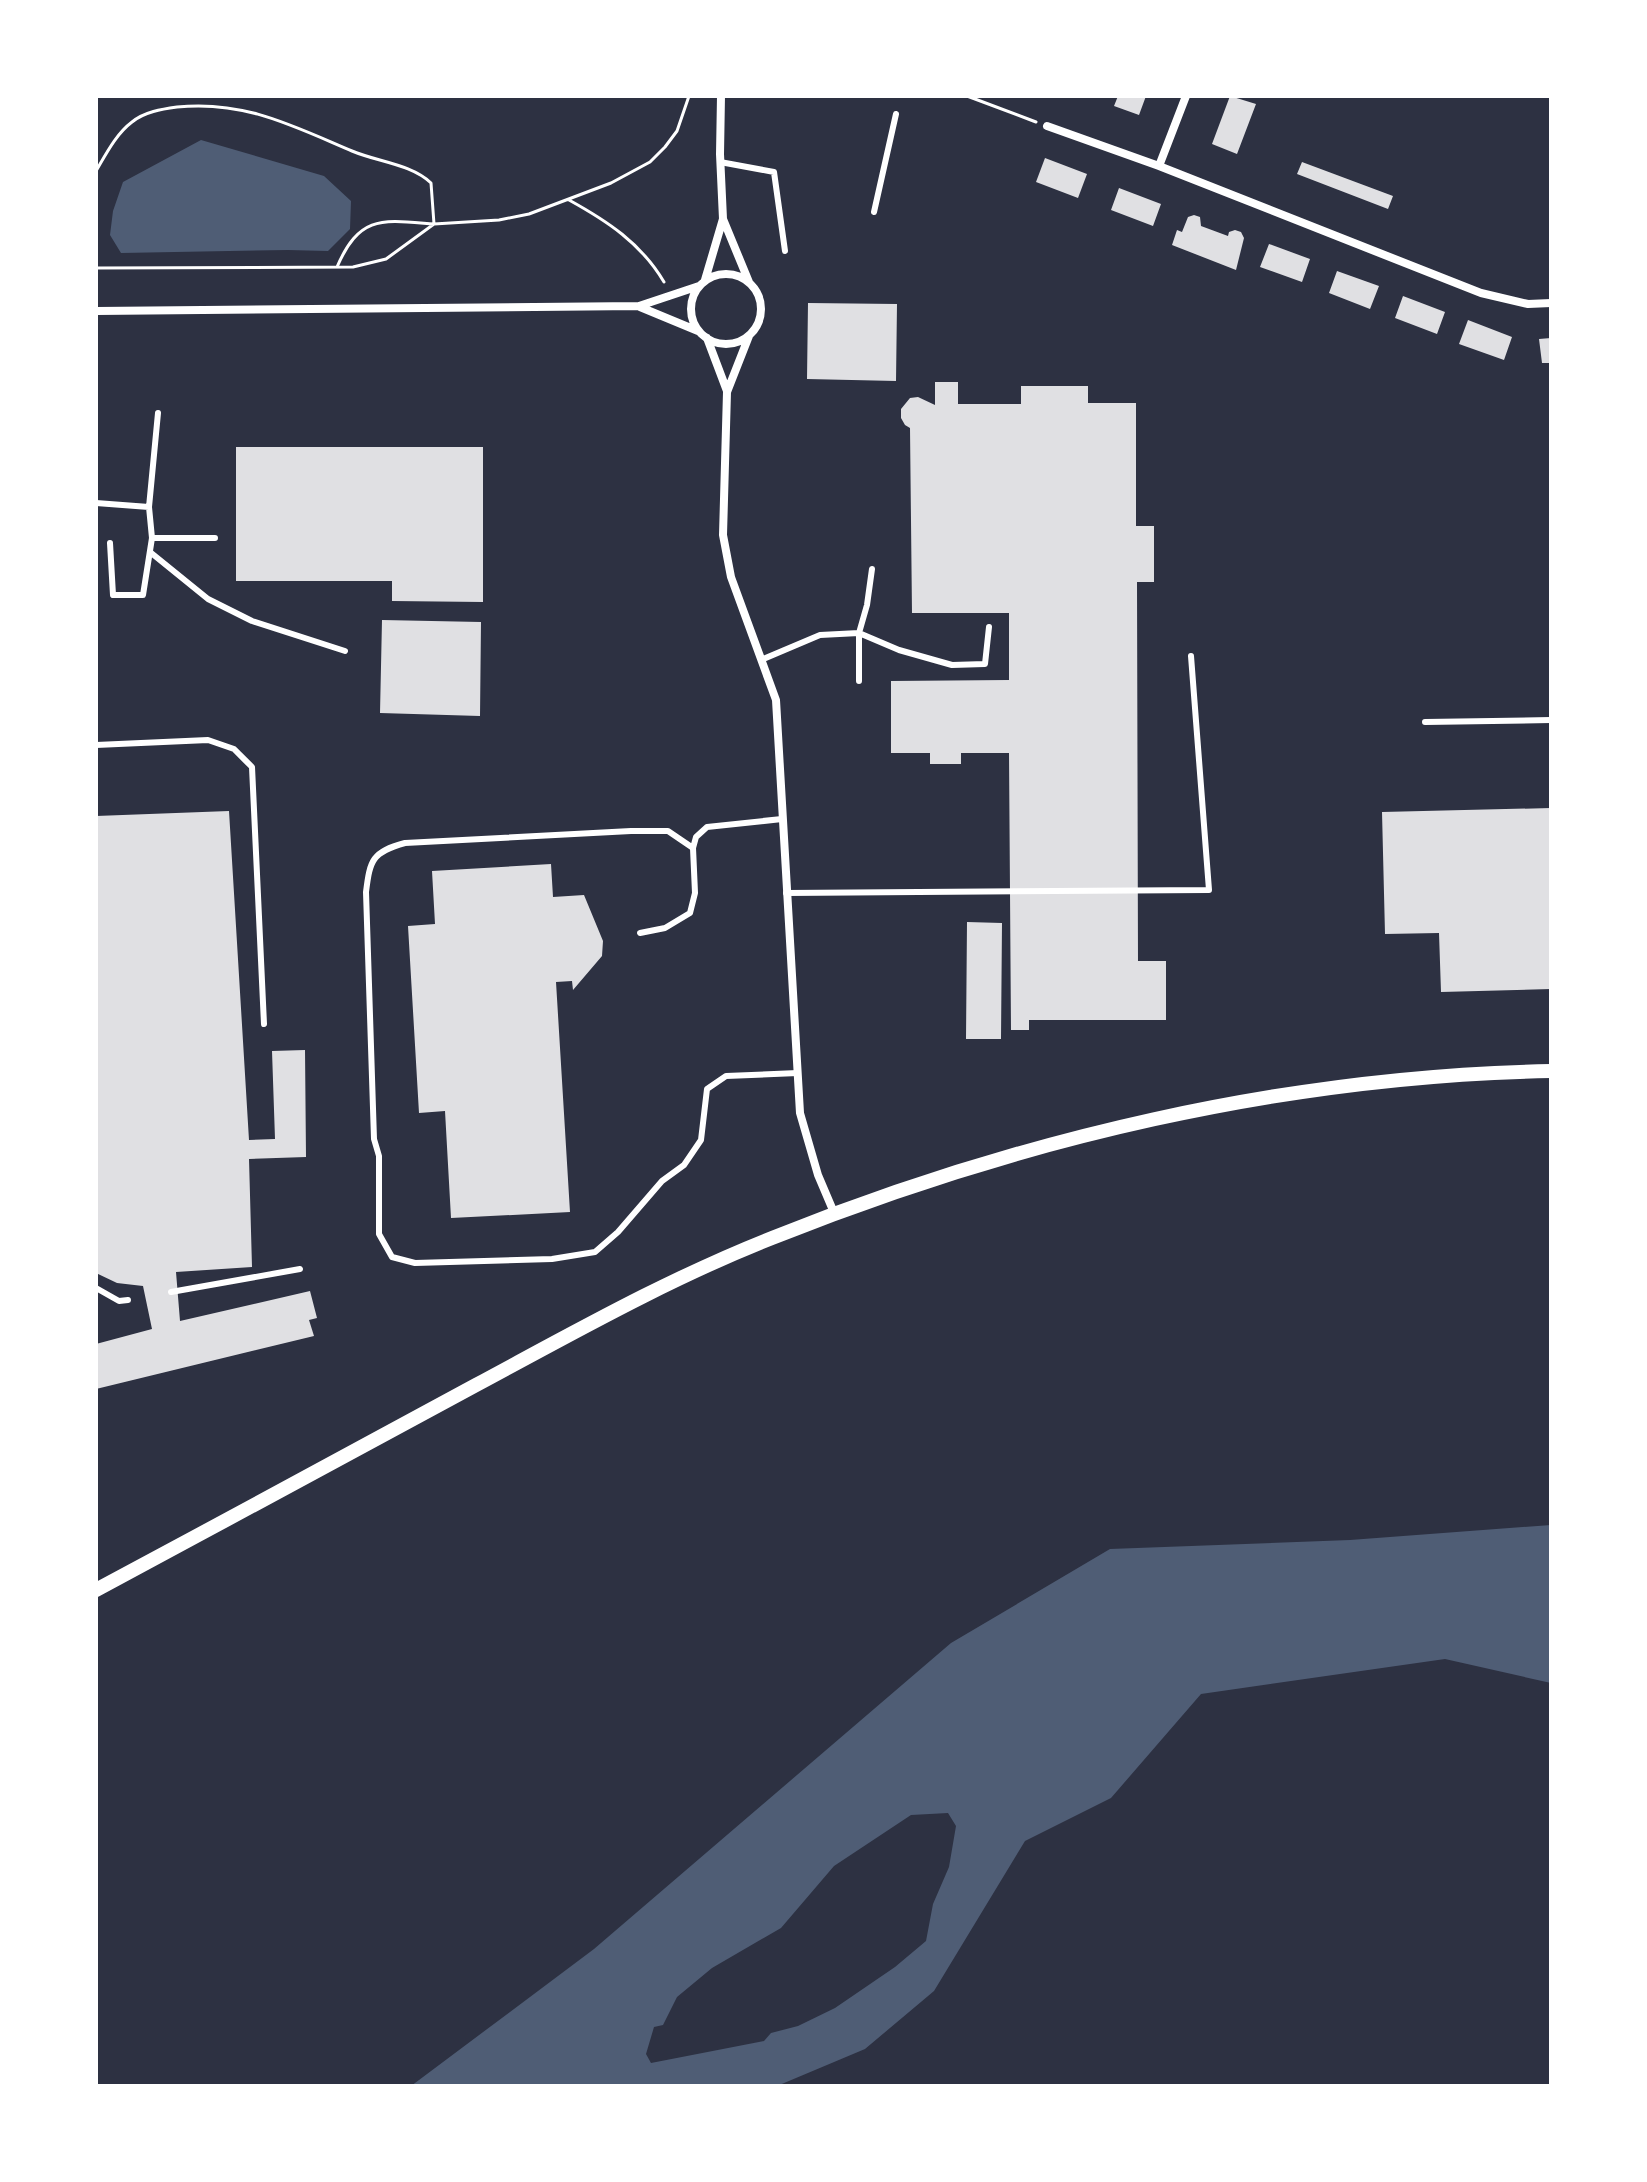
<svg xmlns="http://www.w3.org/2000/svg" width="1647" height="2182" viewBox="0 0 1647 2182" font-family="'Exo 2',sans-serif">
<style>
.water{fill:#4f5d75;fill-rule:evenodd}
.building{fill:#e0e0e3}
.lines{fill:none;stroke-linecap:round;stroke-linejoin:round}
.path{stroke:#fff;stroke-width:3}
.service{stroke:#fff;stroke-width:6}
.minor{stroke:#fff;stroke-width:8}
.tertiary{stroke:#fff;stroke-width:14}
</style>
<rect width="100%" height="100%" fill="#2d3142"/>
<path class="water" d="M201,140L324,176L351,201L350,229L328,251L288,250L121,253L110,235L113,211L123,182Z
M1551,1525V1683L1445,1659L1201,1694L1111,1798L1025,1841L934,1991L865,2049L777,2086H411L594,1949L951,1643L1110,1549L1350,1540ZM948,1813L956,1826L949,1867L933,1904L926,1941L895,1967L835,2008L798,2026L771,2033L764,2041L651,2063L646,2054L654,2027L663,2025L677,1997L712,1968L781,1928L834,1866L911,1815Z"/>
<path class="building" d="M1118,96H1146L1139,115L1114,106Z
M1230,96L1256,104L1237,154L1212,144Z
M1045,158L1087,174L1078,198L1036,182Z
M1302,162L1393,196L1388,209L1297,174Z
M1119,188L1161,204L1153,226L1111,210Z
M1194,215L1200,217L1201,226L1228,236L1229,232L1235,230L1241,232L1244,238L1236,270L1172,245L1177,230L1182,232L1188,217Z
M1269,244L1310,259L1302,282L1260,267Z
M1337,271L1379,286L1370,309L1329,293Z
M1403,296L1445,312L1437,334L1395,318Z
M808,303L897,304L896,381L807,379Z
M1468,320L1512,337L1504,360L1459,344Z
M1551,338V363H1542L1539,339Z
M935,382H958V404H1021V386H1088V403H1136V526H1154V582H1137L1138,961H1166V1020H1029V1030H1011L1009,753H961V764H930V753H891V681L1009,680V613H912L910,428L905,425L901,418V409L910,398L918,397L935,405Z
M236,447H483V602L392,601V581H236Z
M382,620L481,622L480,716L380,713Z
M1551,808V989L1441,992L1439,933L1385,934L1382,812Z
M229,811L249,1140L275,1139L272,1051L305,1050L306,1157L249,1159L252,1267L176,1272L180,1321L310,1291L317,1318L309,1320L314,1336L96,1389V1344L152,1329L143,1286L117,1283L96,1273V816Z
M551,864L553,897L584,895L603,941L602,956L573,990L572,981L556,982L570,1212L451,1218L445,1111L419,1113L408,926L435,924L432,871Z
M967,922L1002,923L1001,1039H966Z"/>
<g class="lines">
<path class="path" d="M967,96L1036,122
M96,171C106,154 116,134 132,122C144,112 162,109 177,107C244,100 293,126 352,151C378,162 411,164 431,183L434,224C383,220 360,214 337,267
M569,200C607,221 641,243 664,282
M96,268L353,267L386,259L434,224L499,220L529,214L611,183L650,162L665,147L677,131L689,96"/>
<path class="service" d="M720,162L774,172L785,251
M874,212L896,114
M96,503L149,507L158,413
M152,538H215
M110,543L113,595H143L152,538L149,507
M150,552L208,599L252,621L345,651
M872,569L867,605L859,633L899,650L952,665L985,664L989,627
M761,660L820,635L859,633V681
M1425,722L1551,720
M96,745L208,740L234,749L252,767L264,1024
M693,848L668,831H631L405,843C372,852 370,860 366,892L374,1139L379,1156V1234L392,1257L415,1263L552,1259L595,1252L618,1232L662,1181L684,1165L701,1140L707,1089L726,1076L798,1073
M786,893L1209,890L1191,656
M640,933L665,928L690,913L695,893L693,848L696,837L707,827L782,819
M96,1288L119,1301L128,1300
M171,1292L300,1269"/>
<path class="minor" d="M721,96L720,154L723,219L749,282
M1047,126L1159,166L1481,293L1528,304L1551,303
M1159,166L1186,96
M691 309a35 35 0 1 1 70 0a35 35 0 1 1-70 0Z
M705,280L723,219
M640,307L698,331
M96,311L639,306L699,286
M749,336L727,392L723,535L731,577L776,700L800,1113L818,1175L835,1215
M707,338L727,391"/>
<path class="tertiary" d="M96,1590C223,1522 350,1453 476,1385C573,1333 670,1278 772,1238C1019,1139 1284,1076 1551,1071"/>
</g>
<rect width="1647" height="2182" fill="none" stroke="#ffffff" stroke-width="196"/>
</svg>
